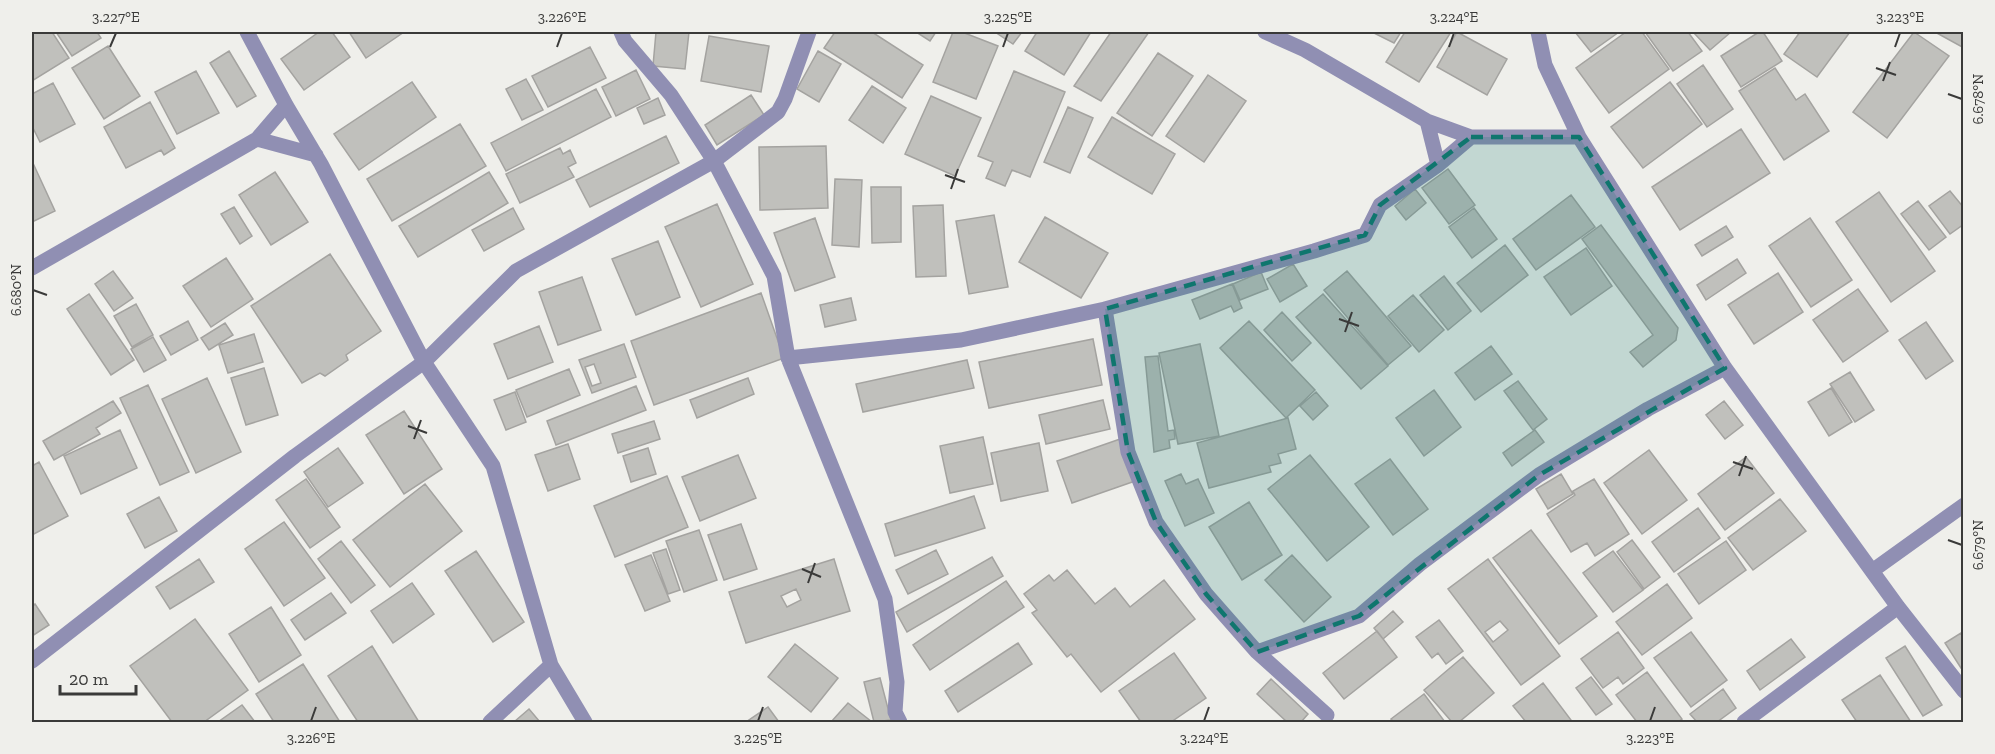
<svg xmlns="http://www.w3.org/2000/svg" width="1995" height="754" viewBox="0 0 1995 754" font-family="'Zilla Slab',serif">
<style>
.building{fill:#c0c0bc;stroke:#a4a3a0;stroke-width:1.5;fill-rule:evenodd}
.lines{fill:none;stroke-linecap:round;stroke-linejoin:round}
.minor{stroke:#908fb3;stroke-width:15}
.marked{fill:#0f766e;fill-opacity:0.2;stroke:#0f766e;stroke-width:4.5;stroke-dasharray:12 8;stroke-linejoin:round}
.ticks{fill:none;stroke:#3a3a39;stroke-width:2}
.neatline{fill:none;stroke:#3a3a39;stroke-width:2}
.ticks-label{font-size:15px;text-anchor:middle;fill:#3a3a39}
</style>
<rect width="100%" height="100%" fill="#efefeb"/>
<path class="building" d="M32,32H52L69,58L32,81Z
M56,32H97L101,38L72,56Z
M319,32H332L350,57L304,90L281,59Z
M349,32H404L366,58Z
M656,32H689L685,69L653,66Z
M835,32H872L923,65L902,98L824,48Z
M916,32H936L930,41Z
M953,32H962L998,46L976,99L933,82Z
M995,32H1022L1013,44Z
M1037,32H1091L1064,75L1025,51Z
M1111,32H1149L1101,101L1074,86Z
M1372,32H1401L1394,43Z
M1405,32H1451L1419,82L1386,62Z
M1457,32L1507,59L1487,95L1437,67Z
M1575,32H1619L1591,52Z
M1626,32H1642L1669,69L1609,113L1576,68Z
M1645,32H1688L1702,51L1673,71Z
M1693,32H1731L1710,50Z
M1759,32H1763L1782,61L1741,87L1721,56Z
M1800,32H1850L1817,77L1784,54Z
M1914,32L1949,56L1887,138L1853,112Z
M1935,32H1964V48Z
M709,36L769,46L761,92L701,81Z
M108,46L140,96L104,119L72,68Z
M590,47L606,78L548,107L532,76Z
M229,51L256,96L237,107L210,63Z
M818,51L841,64L819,102L797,89Z
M1158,53L1193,76L1152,136L1117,113Z
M1703,65L1733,109L1707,127L1677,84Z
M1775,68L1796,100L1805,94L1829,131L1784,160L1739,91Z
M636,70L650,99L616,116L602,87Z
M196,71L219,113L177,134L155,92Z
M1014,71L1065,92L1030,177L1012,170L1005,186L986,178L993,162L978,156Z
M1208,75L1246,101L1204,162L1166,136Z
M526,79L543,110L522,120L506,89Z
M412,82L436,117L359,170L334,134Z
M1670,82L1702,124L1643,168L1611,127Z
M53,83L75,124L40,142L32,126V94Z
M872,86L906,108L883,143L849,120Z
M596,89L611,117L506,171L491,143Z
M751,95L764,115L717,145L705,125Z
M931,96L981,118L955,176L905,154Z
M658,98L665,115L644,124L637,108Z
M150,102L175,148L164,155L161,150L126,168L104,127Z
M1068,107L1093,118L1070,173L1044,162Z
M1112,117L1175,154L1152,194L1088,157Z
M460,124L486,166L392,221L367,179Z
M1741,129L1770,173L1680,230L1652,187Z
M666,136L679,163L590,207L576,180Z
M826,146L828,208L760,210L759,147Z
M560,148L563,154L570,150L576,163L568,167L574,177L520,203L506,174Z
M32,161L55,211L32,222Z
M1448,169L1475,205L1449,224L1422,188Z
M275,172L308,222L271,245L239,195Z
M489,172L508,203L418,257L399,226Z
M835,179L862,180L859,247L832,245Z
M871,187H901V242L872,243Z
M1415,189L1426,203L1406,220L1395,206Z
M1950,191L1964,208V224L1950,234L1929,206Z
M1879,192L1935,271L1891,302L1836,222Z
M1571,195L1595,227L1536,270L1513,239Z
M1918,201L1946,237L1929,250L1901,214Z
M717,204L753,284L701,307L665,227Z
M943,205L946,276L916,277L913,206Z
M234,207L252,236L240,244L221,214Z
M513,208L524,229L484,251L472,230Z
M1474,208L1497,239L1472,258L1449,227Z
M994,215L1008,287L969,294L956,221Z
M1045,217L1108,253L1081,298L1019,262Z
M815,218L835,277L795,291L774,233Z
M1810,218L1852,280L1811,307L1769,246Z
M1601,225L1678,328L1676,340L1643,367L1630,352L1653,335L1582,239Z
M1726,226L1733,237L1702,256L1695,245Z
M658,241L680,297L636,315L612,259Z
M1505,245L1528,275L1481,312L1457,283Z
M1586,248L1612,286L1571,315L1544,277Z
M330,254L381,331L346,355L348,360L325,376L320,373L302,383L251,306Z
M226,258L253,299L211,327L183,286Z
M1737,259L1746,273L1706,300L1697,285Z
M1293,264L1307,286L1280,302L1267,279Z
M113,271L133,298L114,311L95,284Z
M1347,271L1411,346L1388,365L1324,290Z
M1261,272L1268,289L1240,300L1233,284Z
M1778,273L1803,312L1754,344L1728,305Z
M1444,276L1471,311L1448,330L1420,295Z
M582,277L601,330L558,345L539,292Z
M1232,284L1242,308L1234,312L1231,306L1200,319L1192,300Z
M1858,289L1888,331L1843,362L1813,320Z
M761,293L784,358L654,405L631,341Z
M89,294L134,360L111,375L67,309Z
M1323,294L1388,366L1361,389L1296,317Z
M1413,295L1444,330L1419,352L1388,316Z
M851,298L856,320L825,327L820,305Z
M136,304L153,335L132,347L114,316Z
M1282,312L1311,343L1292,361L1264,330Z
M188,321L198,340L171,355L160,336Z
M1249,321L1315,390L1286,418L1220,348Z
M1926,322L1953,361L1926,379L1899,340Z
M225,323L233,335L209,350L201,338Z
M539,326L553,362L508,379L494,344Z
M254,334L263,362L228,373L219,345Z
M153,337L166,360L144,372L131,349Z
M1093,339L1102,385L989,408L979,362Z
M624,344L636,377L592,393L579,360ZM594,364L601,383L592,386L585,367Z
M1200,344L1219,436L1178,444L1159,353Z
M1491,346L1512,374L1475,400L1455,373Z
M1158,356L1168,431L1174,430L1175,439L1169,440L1170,448L1154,452L1145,357Z
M967,360L974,388L863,412L856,384Z
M264,368L278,415L246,425L231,378Z
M569,369L580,395L527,417L516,390Z
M1850,372L1874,410L1855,422L1830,384Z
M207,378L241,452L196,473L162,399Z
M748,378L754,394L697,418L690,400Z
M1518,381L1547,419L1533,430L1504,391Z
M148,385L189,472L160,485L120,398Z
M636,386L646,410L556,445L547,421Z
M1831,388L1852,422L1829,436L1808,402Z
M1434,390L1461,427L1424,456L1396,418Z
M515,392L526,422L506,430L494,400Z
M1316,392L1328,406L1313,420L1300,406Z
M1103,400L1110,429L1046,444L1039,415Z
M113,401L121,413L96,428L100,434L54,460L43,441Z
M1724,401L1743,425L1725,439L1706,415Z
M404,411L442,469L404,494L366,435Z
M1288,418L1296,449L1278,454L1281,463L1269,466L1271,472L1209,488L1197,443Z
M654,421L660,439L618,453L612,434Z
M120,430L137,468L81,494L64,456Z
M1535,430L1544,442L1512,466L1503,453Z
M983,437L993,484L950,493L940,446Z
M1123,438L1138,480L1072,503L1057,461Z
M1039,443L1048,491L1001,501L991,453Z
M568,444L580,479L548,491L535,455Z
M338,448L363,483L328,507L304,472Z
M648,448L656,474L631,482L623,456Z
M1649,450L1687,500L1642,534L1604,483Z
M738,455L756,498L700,521L682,477Z
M1310,455L1369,527L1327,561L1268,489Z
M1746,457L1774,493L1725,530L1698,494Z
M1390,459L1428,509L1393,535L1355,484Z
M39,462L68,516L32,535V466Z
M1181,474L1186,484L1198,479L1214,513L1185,526L1165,481Z
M1561,474L1573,494L1548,509L1536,489Z
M667,476L688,527L615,557L594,506Z
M306,479L340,527L310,548L276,500Z
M1594,479L1629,534L1595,556L1587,543L1571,552L1547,514L1575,495L1573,491Z
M425,484L462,531L390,587L353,540Z
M974,496L985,528L895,556L885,524Z
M159,497L177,531L145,548L127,514Z
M1780,499L1806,531L1753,570L1728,538Z
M1249,502L1282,555L1242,580L1209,527Z
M1698,508L1720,538L1674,572L1652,542Z
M284,522L325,578L284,606L245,549Z
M741,524L757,569L724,580L708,535Z
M699,530L717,580L684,592L666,541Z
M1531,530L1597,616L1559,644L1493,558Z
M1632,540L1660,577L1644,589L1617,552Z
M341,541L375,585L351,603L318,559Z
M1726,541L1746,570L1699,604L1678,574Z
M666,549L680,590L668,594L653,553Z
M936,550L948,574L908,594L896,570Z
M476,551L524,622L493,642L445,571Z
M1613,551L1643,590L1613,612L1583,573Z
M651,555L670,601L645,611L625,565Z
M1292,555L1331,597L1304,622L1265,580Z
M992,557L1003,576L907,632L896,612Z
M199,559L214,582L170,609L156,587Z
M834,559L850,611L746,643L729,592ZM796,589L801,600L787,607L781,596Z
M1488,559L1560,656L1521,685L1448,589ZM1500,621L1508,630L1493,642L1485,632Z
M1067,570L1095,604L1115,588L1130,607L1164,580L1195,619L1101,692L1071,654L1067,657L1032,613L1037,610L1024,594L1049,575L1054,581Z
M1006,581L1024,607L930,670L913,645Z
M412,583L434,614L393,643L371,611Z
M1667,584L1692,618L1642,655L1616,622Z
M331,593L346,613L305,640L291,620Z
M35,604L49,625L32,636V607Z
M271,607L301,655L259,682L229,634Z
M1393,611L1403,622L1383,639L1374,628Z
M195,619L248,690L204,722H172L130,666Z
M1439,620L1463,651L1446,664L1438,653L1432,658L1416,637Z
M1377,631L1397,657L1344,699L1323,673Z
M1618,632L1644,668L1623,684L1618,677L1603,688L1581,659Z
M1691,632L1727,680L1691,707L1654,658Z
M1961,633L1964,636V667L1961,668L1945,643Z
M1791,639L1805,657L1760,690L1747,671Z
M1018,643L1032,664L958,712L945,691Z
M795,644L838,678L811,712L768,677Z
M372,646L419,722H358L328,676Z
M1905,646L1942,705L1923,716L1886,658Z
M1174,653L1206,698L1171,722H1141L1119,691Z
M1463,657L1494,693L1459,722H1452L1424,690Z
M303,664L340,722H274L256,694Z
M1647,672L1682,719L1678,722H1637L1616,695Z
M1880,675L1911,722H1857L1842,700Z
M1591,677L1612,704L1596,715L1576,688Z
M880,678L891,720L874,722L864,682Z
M1271,679L1308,714L1301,722H1287L1257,694Z
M1543,683L1571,720L1568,722H1526L1513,706Z
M1723,689L1736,708L1717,722H1697L1690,714Z
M1424,694L1445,722H1394L1391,719Z
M848,703L872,722H831Z
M242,705L255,722H218Z
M768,707L779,722H746Z
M529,709L540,722H514Z"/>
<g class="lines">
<path class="minor" d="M247,32L286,105L321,164L424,362L493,466L551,665L585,722
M809,32L785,99L778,112L714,161L774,276L788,358L885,599L897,682L895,712L900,722
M1265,32L1305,50L1427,121L1471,137H1579
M1538,32L1545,65L1579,137L1725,368L1898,607L1964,691
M1427,121L1438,165
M257,139L316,155
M32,268L257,139L286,105
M1105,309L1314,251L1365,235L1380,205L1438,165L1471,137
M788,358L961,340L1105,309L1128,452L1156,522L1206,594L1257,652L1327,715
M1872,571L1964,505
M1257,652L1359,616L1420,564L1539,475L1648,409L1725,368
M32,661L295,456L424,362L516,271L714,161L671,95L625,41L621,32
M490,722L551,665
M1744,722L1898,607"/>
</g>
<path class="marked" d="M1471,137H1579L1725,368L1539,475L1359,616L1257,652L1206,594L1156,522L1128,452L1105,309L1365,235L1380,205Z"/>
<path class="ticks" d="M110,47L116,33M557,47L562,33M1003,47L1008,33M1449,47L1454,33M1895,47L1900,33M1876,68L1896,75M1883,81L1890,62M1948,94L1962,99M945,175L965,182M951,189L958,169M33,290L47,295M1339,319L1359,326M1345,332L1352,312M408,426L427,433M414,439L421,420M1733,462L1753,469M1739,476L1746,456M1948,540L1962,545M802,569L821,577M808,583L815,563M311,721L316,707M758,721L763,707M1204,721L1209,707M1650,721L1655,707"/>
<rect width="1995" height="754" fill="none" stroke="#efefeb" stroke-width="66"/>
<path d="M60 685v9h76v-9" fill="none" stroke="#3a3a39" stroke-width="3"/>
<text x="69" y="685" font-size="18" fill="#3a3a39" stroke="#efefeb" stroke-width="4.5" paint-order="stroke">20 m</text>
<rect x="33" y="33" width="1929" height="688" class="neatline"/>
<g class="ticks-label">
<text x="116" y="22">3.227°E</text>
<text x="562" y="22">3.226°E</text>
<text x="1008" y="22">3.225°E</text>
<text x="1454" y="22">3.224°E</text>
<text x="1900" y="22">3.223°E</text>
<text transform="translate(1978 99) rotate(-90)" y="5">6.678°N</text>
<text transform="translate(16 290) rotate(-90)" y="5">6.680°N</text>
<text transform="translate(1978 545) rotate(-90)" y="5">6.679°N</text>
<text x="311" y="743">3.226°E</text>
<text x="758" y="743">3.225°E</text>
<text x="1204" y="743">3.224°E</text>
<text x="1650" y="743">3.223°E</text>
</g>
</svg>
